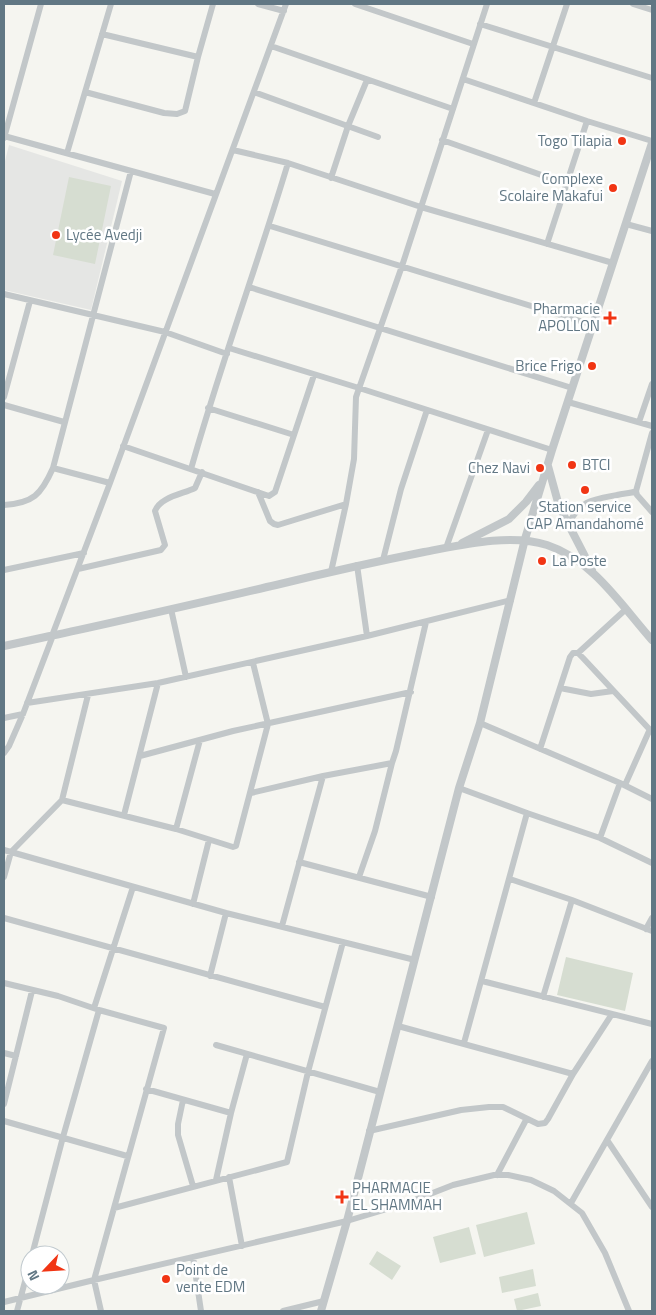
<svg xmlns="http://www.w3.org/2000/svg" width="656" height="1315" viewBox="0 0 656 1315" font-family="'Titillium Web',sans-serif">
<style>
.built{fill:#e5e6e4}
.green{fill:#d6ddd1}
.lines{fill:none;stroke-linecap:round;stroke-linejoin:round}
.minor{stroke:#c2c7c9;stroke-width:6}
.tertiary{stroke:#c2c7c9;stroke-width:8}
.poi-dot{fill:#f13514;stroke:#fff;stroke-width:2}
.labels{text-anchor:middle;stroke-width:5;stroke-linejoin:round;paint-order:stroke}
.poi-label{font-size:15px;fill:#617784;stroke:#fff;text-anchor:end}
</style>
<rect width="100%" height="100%" fill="#f5f5f0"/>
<path class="built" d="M9,145L122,181L91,310L4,290V165Z"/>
<path class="green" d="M69,177L111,186L95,264L53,255Z
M566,957L633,973L625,1011L557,995Z
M527,1212L535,1244L484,1257L476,1225Z
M469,1227L476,1254L440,1263L433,1237Z
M377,1251L401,1266L392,1280L369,1264Z
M533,1269L536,1286L502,1293L499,1277Z
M538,1293L541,1306L517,1311L514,1299Z"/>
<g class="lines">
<path class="minor" d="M258,4L284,11
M355,4L473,44
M633,4L652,10
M480,24L652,78
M102,34L198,57
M271,46L453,109
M463,79L587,121L652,141
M85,92L164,113L177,114L185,111L198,57L213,4
M254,92L378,137
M534,103L567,4
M4,136L215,194
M4,138L41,4
M442,140L567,184
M233,150L288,163L421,207L613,263
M67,153L111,4
M331,178L348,126L367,80
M626,224L652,231
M270,226L593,325
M547,244L587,121
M249,287L572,388
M4,294L165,332L227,354
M229,348L359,388L552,450
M4,397L30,301
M568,402L652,426
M4,405L64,422
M208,408L294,435
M639,422L652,384
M652,433L636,491L637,495L652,512
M123,446L269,496L275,492L314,375
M53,468L110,483
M191,469C220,366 257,266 288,163
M258,492L270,521L274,524L278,525L346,504
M4,505C33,503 41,495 53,468L131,171
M568,524C582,500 590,500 617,495C624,493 630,494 636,491
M446,548L488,430
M383,560L401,489L427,410
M357,565L367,636
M78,569L161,550L165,545L155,511C160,497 183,494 195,488L202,472
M4,570L84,553
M331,572L346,504L354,459L356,397L402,266L487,4
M171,609L186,677
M53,633L110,483L286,4
M578,653L625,610
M560,688L591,694L613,691
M27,703L158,683L367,636L511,600
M4,718L23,714
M480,723L620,783L652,799
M540,749L570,657L573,653H578L583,658L652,732
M4,753L9,746L23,714L52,638
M140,756L233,731L411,692
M625,785L650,729
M459,788L527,813L600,838L652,863
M251,793L323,776L392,763
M62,800L176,829L233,847L236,846L268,724L253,663
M124,815L158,683
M176,829L200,740
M600,838L620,783
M4,850L226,913L415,960
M299,862L432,897
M4,877L11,852L62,800L88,695
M359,877L375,831L392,763L396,751L426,622
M510,879L572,900L652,931
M193,904L209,840
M4,918L325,1007
M282,926L323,776
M646,929L652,918
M210,976L226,913
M482,981L652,1024
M4,983L58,996L99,1010L164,1028L94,1280L101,1311
M543,997L572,900
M94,1008L133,887
M398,1026L573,1074
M464,1043L527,813
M216,1045L380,1092
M4,1053L16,1056
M146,1089L231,1113
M183,1100L178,1124V1135L193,1186
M4,1104L32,991
M4,1121L127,1156
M369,1131L461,1110L489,1107H503L538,1124L545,1123L548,1119L573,1074L612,1014
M607,1140L652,1207
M497,1175L526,1120
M229,1177L242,1246
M216,1180L231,1113L247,1054
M571,1203L652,1061
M114,1208L287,1162L308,1072L343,942
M32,1255L63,1137L99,1010
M193,1257L201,1311
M4,1302L94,1280L347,1221L407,1203L453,1185L494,1175H508L531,1180L554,1191L582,1213L605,1253L629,1311
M17,1311L30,1263
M283,1311L324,1301"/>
<path class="tertiary" d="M548,466L559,506L592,570
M462,543L509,519L526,502L539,485
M55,635C129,619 202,602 276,585C325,573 374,562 424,552C461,545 510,533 547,545C593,560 621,605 652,640
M4,646L50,636
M321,1311L347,1221L459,788L480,723L525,539L552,450L652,143"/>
</g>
<g class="poi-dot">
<circle cx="622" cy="141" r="5"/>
<circle cx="613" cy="188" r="5"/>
<circle cx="56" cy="235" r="5"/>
<path d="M607.5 310.5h5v5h5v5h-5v5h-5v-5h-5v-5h5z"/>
<circle cx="592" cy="366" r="5"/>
<circle cx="572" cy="465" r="5"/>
<circle cx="540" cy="468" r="5"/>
<circle cx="585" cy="490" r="5"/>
<circle cx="542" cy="561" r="5"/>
<path d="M339.5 1189.5h5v5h5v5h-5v5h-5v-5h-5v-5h5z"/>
<circle cx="166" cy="1279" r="5"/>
</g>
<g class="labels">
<g class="poi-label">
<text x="612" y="146">Togo Tilapia</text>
<text x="603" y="184">Complexe<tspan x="603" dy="17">Scolaire Makafui</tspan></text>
<text x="66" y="240" text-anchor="start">Lycée Avedji</text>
<text x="600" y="314">Pharmacie<tspan x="600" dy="17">APOLLON</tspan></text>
<text x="582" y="371">Brice Frigo</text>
<text x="582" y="470" text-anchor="start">BTCI</text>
<text x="530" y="473">Chez Navi</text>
<text x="585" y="512" text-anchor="middle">Station service<tspan x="585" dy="17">CAP Amandahomé</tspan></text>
<text x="552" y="566" text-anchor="start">La Poste</text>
<text x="352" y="1193" text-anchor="start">PHARMACIE<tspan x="352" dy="17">EL SHAMMAH</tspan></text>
<text x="176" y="1275" text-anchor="start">Point de<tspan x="176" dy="17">vente EDM</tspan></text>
</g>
</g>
<rect width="656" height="1315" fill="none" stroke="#617784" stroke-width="10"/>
<g transform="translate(45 1270) rotate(245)"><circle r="24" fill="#ffffff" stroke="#c0c9ce"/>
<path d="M0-4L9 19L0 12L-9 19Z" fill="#f13514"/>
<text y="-8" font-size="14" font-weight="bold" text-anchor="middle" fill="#617784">N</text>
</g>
</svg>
